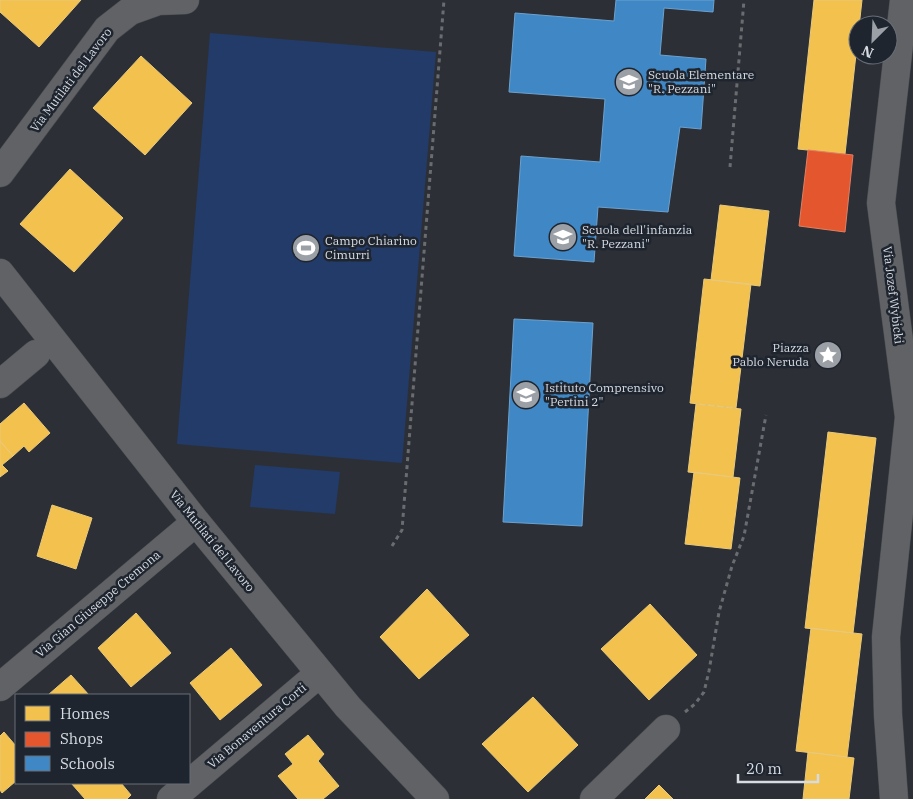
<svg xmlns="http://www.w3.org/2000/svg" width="913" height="799" viewBox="0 0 913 799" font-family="'IBM Plex Serif',serif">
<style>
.green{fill:#233b68}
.homes{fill:#f2c14e;stroke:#eac97a}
.shops{fill:#e4572e;stroke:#e07f64}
.schools{fill:#3f88c5;stroke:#6da1ce}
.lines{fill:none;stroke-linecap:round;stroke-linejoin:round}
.minor-casing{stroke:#484b50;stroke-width:29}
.path{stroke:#6a6c70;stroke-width:3;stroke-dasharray:4 4;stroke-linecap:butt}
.minor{stroke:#606266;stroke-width:28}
.labels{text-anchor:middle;stroke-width:5;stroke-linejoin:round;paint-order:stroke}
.poi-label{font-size:12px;fill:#d7dbe2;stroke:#1f252f;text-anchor:start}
.street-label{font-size:12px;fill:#d7dbe2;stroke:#1f252f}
</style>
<rect width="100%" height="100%" fill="#2c3036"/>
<path class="green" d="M210,33L436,52L402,463L177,444Z
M255,465L340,472L335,514L250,507Z"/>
<path class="homes" d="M0,0H81L39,47L0,12Z
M814,0H862L845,154L798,149Z
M141,56L192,103L145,155L93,108Z
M70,169L123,218L74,272L20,224Z
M720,205L769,211L760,286L711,280Z
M704,279L751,284L736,408L690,403Z
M24,403L50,433L29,452L24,446L13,456L0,441V424Z
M696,404L741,409L733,477L688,472Z
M828,432L876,438L853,633L805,628Z
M0,441L13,456L2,465L8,471L0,477Z
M694,472L740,478L731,549L685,544Z
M52,505L92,518L76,569L37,556Z
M427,589L469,635L419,679L380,637Z
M650,604L697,655L649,700L601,649Z
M136,613L171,653L131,687L98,648Z
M811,628L862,634L847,757L796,751Z
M231,648L262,685L220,720L190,683Z
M71,675L89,695H48Z
M533,697L578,745L528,792L482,744Z
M4,732L16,746V781L2,793L0,790V736Z
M308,735L324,754L318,761L339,786L323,799H298L278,776L293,764L285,754Z
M808,752L854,758L849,799H803Z
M71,783H121L131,795L127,799H85Z
M659,785L673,799H645Z"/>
<path class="shops" d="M808,150L853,155L845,232L799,226Z"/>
<path class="schools" d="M616,0H714L713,12L664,8L660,55L706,59L701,129L680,127L668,212L598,207L594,262L514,256L521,156L600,162L605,99L509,92L515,13L614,21Z
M514,319L593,323L582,526L503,522Z"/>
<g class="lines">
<defs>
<path id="minor" d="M0,173L107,29L130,11L158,1L185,0
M0,273L196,522L348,707L435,799
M0,384L36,354
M0,687L196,522
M171,799L320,673
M594,799L666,729
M894,799L888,715L886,637L909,417L881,203L904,0"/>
</defs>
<use href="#minor" class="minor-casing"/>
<path class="path" d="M730,167L744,0
M392,546L402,530L444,0
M685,712L695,704L704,692L709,671L719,612L732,566L744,536L766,415"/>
<use href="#minor" class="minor"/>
</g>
<defs>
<symbol id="school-disc" viewBox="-11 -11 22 22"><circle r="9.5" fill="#9b9fa6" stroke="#1f252f"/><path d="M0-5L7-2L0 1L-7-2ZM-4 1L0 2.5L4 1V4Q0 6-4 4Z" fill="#fff"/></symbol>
<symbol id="stadium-disc" viewBox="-11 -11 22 22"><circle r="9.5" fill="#9b9fa6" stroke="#1f252f"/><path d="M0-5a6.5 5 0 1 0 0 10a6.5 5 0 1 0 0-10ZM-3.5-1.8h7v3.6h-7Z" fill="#fff"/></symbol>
<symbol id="sight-disc" viewBox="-11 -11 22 22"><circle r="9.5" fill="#9b9fa6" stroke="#1f252f"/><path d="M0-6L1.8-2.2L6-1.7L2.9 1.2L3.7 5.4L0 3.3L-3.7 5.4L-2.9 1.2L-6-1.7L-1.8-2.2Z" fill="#fff"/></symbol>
</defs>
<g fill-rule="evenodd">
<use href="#school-disc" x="613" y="66" width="32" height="32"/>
<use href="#school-disc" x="547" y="221" width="32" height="32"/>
<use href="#stadium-disc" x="290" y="232" width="32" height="32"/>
<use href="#sight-disc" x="812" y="339" width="32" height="32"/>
<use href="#school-disc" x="510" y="379" width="32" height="32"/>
</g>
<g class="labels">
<g class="poi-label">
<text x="648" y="79">Scuola Elementare<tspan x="648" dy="14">"R. Pezzani"</tspan></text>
<text x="582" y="234">Scuola dell'infanzia<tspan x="582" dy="14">"R. Pezzani"</tspan></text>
<text x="325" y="245">Campo Chiarino<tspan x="325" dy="14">Cimurri</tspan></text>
<text x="809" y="352" text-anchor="end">Piazza<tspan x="809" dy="14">Pablo Neruda</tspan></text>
<text x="545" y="392">Istituto Comprensivo<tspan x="545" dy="14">"Pertini 2"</tspan></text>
</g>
<g class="street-label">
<text transform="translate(71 80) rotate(-53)" y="4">Via Mutilati del Lavoro</text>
<text transform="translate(893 295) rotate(83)" y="4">Via Jozef Wybicki</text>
<text transform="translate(212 541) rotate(51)" y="4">Via Mutilati del Lavoro</text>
<text transform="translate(98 604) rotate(-40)" y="4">Via Gian Giuseppe Cremona</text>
<text transform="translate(257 726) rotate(-40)" y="4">Via Bonaventura Corti</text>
</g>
</g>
<rect x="15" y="694" width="175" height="90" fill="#1f252f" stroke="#696e77"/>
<rect x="25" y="706" width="25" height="15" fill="#f2c14e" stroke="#696e77"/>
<text x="60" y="719" font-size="15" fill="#d7dbe2">Homes</text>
<rect x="25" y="732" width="25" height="15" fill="#e4572e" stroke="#696e77"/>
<text x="60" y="744" font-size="15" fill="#d7dbe2">Shops</text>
<rect x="25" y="756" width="25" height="15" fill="#3f88c5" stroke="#696e77"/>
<text x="60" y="769" font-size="15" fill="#d7dbe2">Schools</text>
<g transform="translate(873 40) rotate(204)"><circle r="24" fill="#1f252f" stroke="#696e77"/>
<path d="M0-4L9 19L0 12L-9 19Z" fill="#9b9fa6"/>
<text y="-8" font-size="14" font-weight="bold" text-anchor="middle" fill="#d7dbe2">N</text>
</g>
<path d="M738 774v8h80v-8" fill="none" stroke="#d7dbe2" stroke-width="2.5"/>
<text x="746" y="774" font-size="15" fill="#d7dbe2" stroke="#1f252f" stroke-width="4" paint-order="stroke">20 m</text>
</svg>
